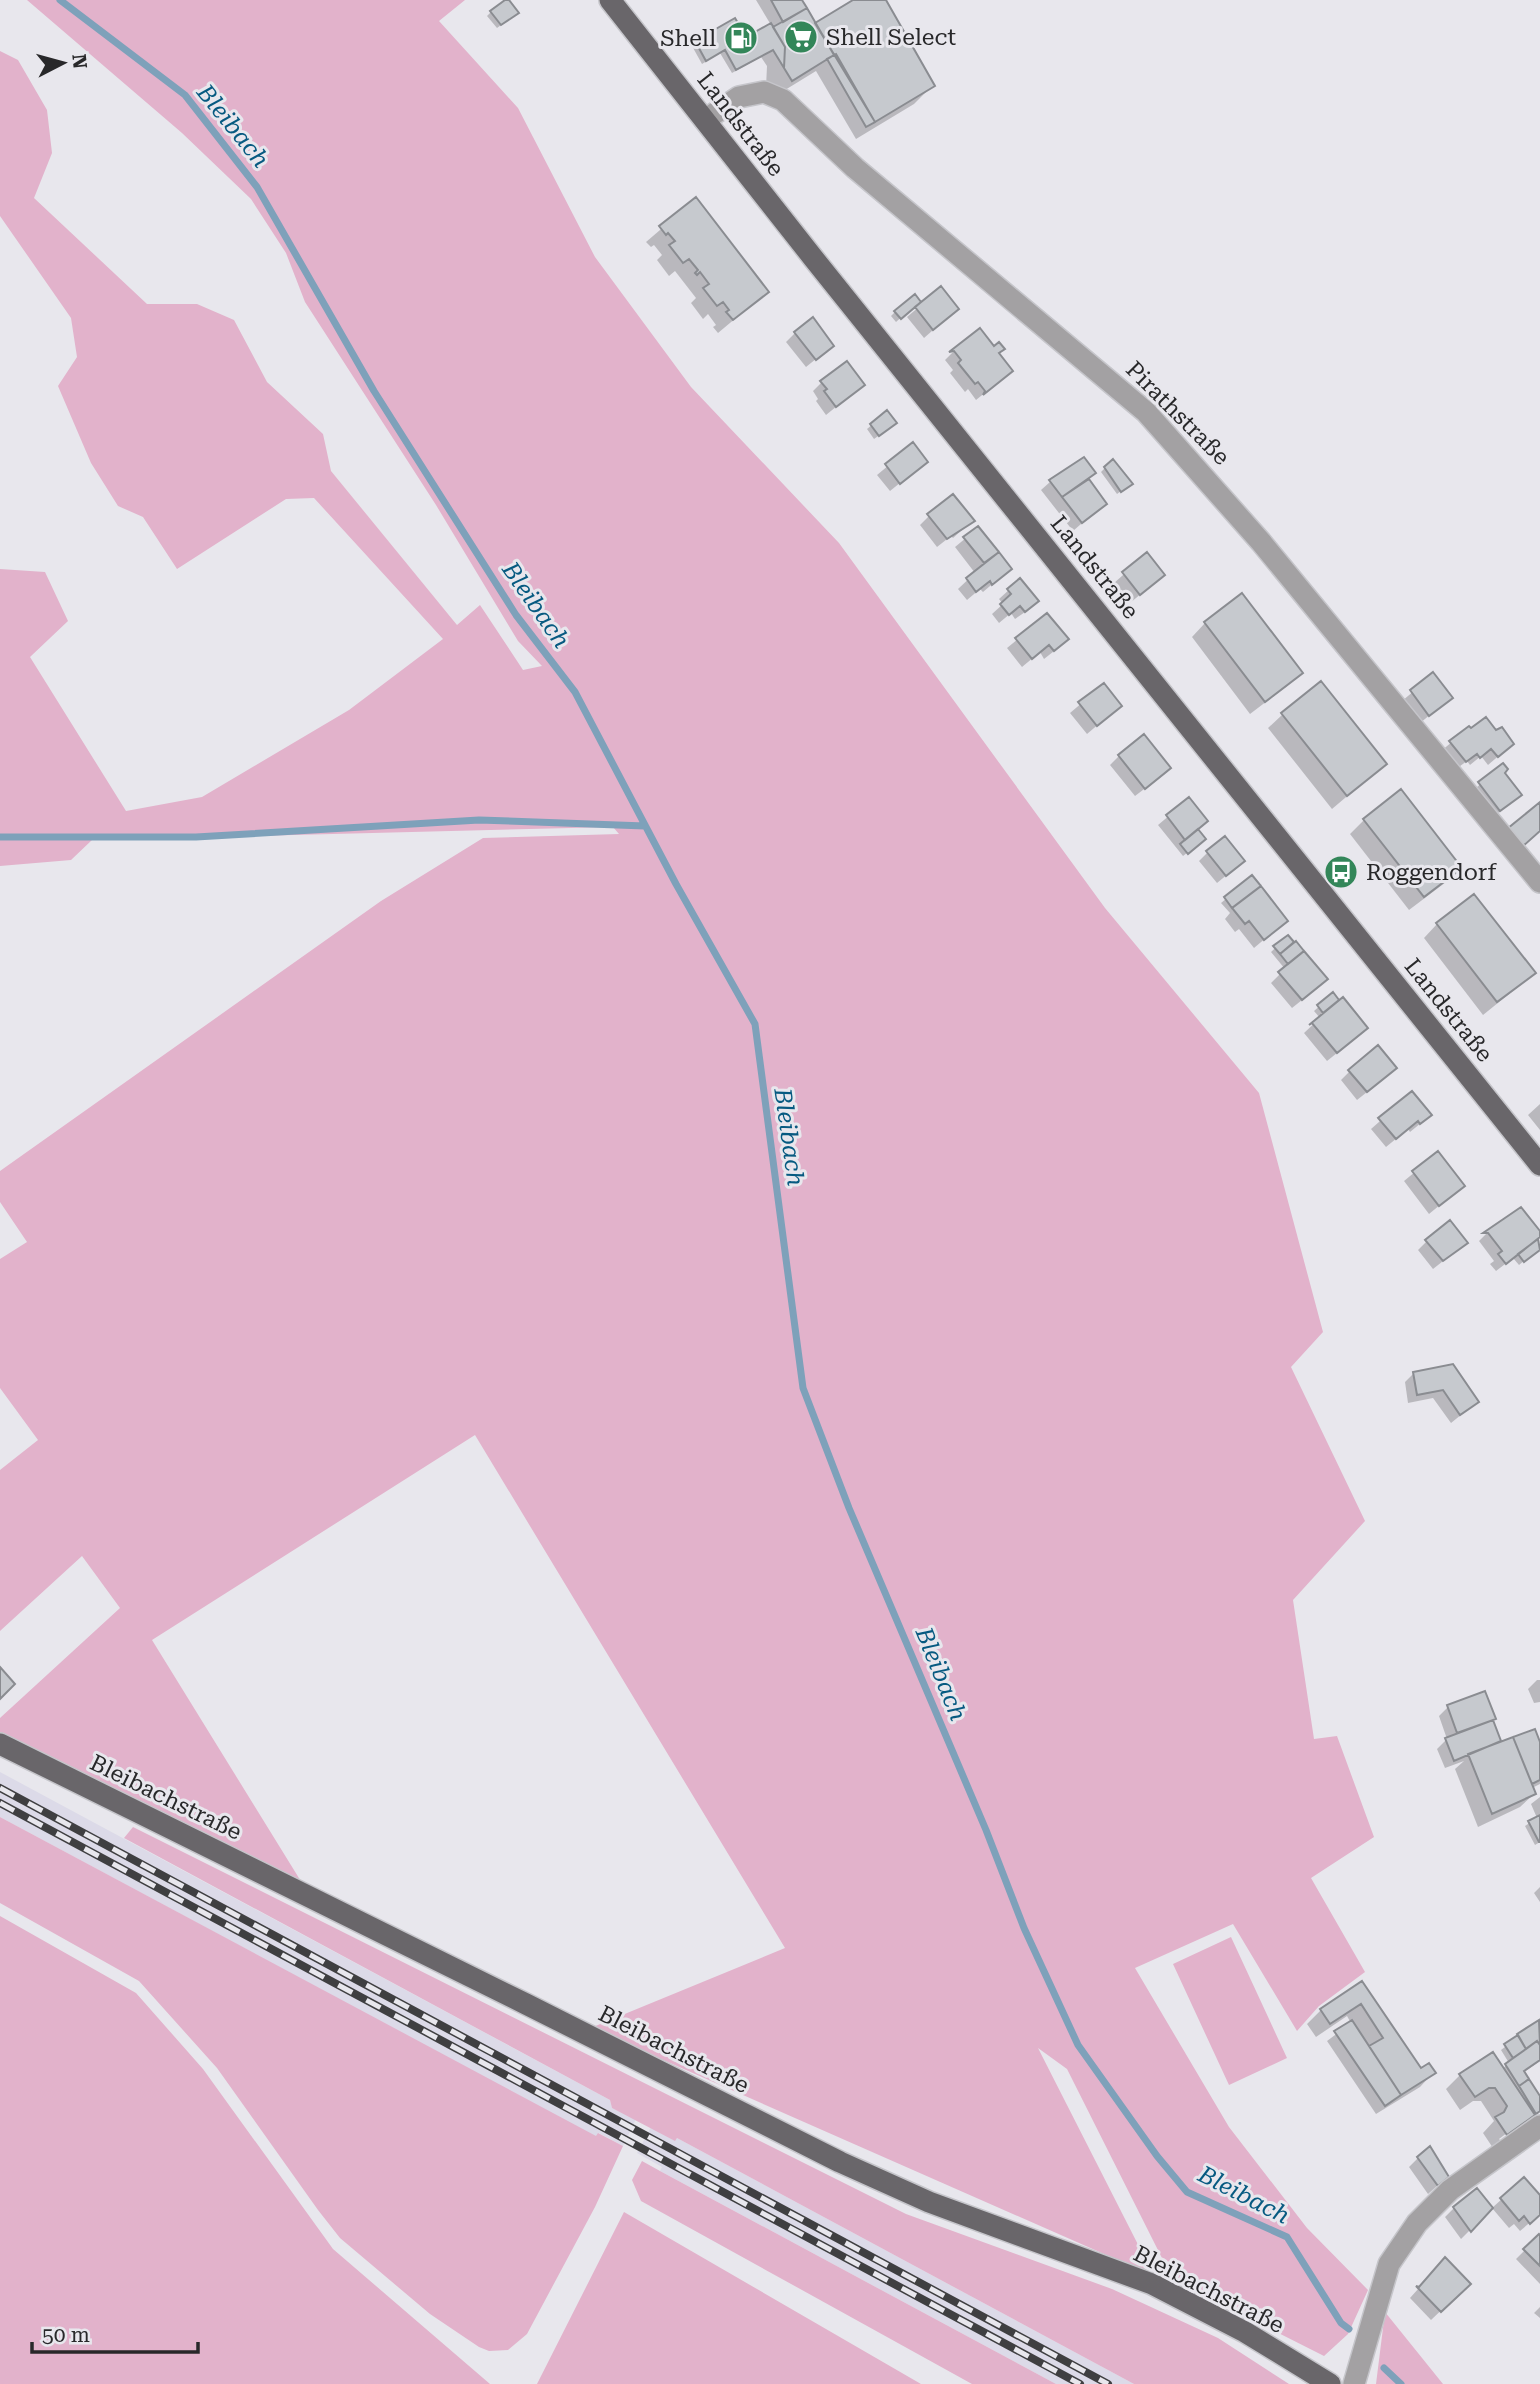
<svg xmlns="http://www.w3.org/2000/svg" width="1540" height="2384" viewBox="0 0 1540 2384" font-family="'Roboto Serif',serif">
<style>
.built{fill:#dcdae8}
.green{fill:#e2b2cb}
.shadow{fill:#0003}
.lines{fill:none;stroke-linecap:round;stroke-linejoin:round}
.stream{stroke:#7ea1ba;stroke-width:7}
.building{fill:#c6c9ce;stroke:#8a8c91;stroke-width:2}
.minor-casing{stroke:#c5c5ca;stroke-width:24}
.major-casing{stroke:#c5c5ca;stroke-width:24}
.minor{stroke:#a3a1a3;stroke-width:21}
.major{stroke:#69666a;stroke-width:21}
.rail-casing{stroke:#3f3f41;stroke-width:8}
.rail{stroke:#e8e7ed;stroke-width:5;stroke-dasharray:16;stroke-linecap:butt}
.labels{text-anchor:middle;stroke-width:6;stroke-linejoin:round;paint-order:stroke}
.poi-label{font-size:23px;fill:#28282a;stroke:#e8e7ed;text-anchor:start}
.street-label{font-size:23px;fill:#28282a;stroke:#e8e7ed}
.water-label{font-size:24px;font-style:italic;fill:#075a81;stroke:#e8e7ed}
</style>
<rect width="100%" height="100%" fill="#e8e7ed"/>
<path class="built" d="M0,1772L610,2100L612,2108L636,2119L623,2146L599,2133L596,2137L0,1817Z
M651,2127L674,2140L677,2138L1134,2384H1056L660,2171L662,2167L637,2153Z"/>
<path class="green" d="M27,0H465L439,21L518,108L595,257L691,387L839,543L1105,908L1259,1093L1323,1332L1291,1367L1365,1521L1293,1600L1314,1739L1337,1736L1374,1837L1311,1878L1365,1972L1319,2006L1297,2031L1233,1924L1135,1968L1229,2127L1307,2228L1368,2290L1348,2334L1324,2356L1173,2280L1067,2069L1038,2048L1154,2276L645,2052L593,2027L785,1948L475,1435L152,1640L302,1883L0,1732V1718L120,1608L82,1556L0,1631V1470L38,1440L0,1388V1259L27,1242L0,1202V1171L381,901L483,838L619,834L613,827L92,840L71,860L0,866V569L45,572L68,621L30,657L126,811L202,797L349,710L443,639L314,498L286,499L177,569L143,517L118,506L91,463L58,386L77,357L71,318L0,216V51L18,60L47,110L52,153L34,198L147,304H197L234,320L267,382L323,434L331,471L457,625L480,605L523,670L542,666L518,641L436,505L305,302L286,253L251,199L182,133Z
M0,1817L596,2136L598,2133L623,2146L595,2207L527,2334L508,2350L489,2351L479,2347L430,2314L340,2238L318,2210L217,2068L139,1981L0,1903Z
M133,1827L906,2214L1112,2289L1218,2338L1289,2384H1134L677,2138L675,2141L612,2108L610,2100L124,1838Z
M0,1916L136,1993L203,2069L333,2249L490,2384H0Z
M1231,1937L1287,2058L1229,2085L1173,1964Z
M642,2161L660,2171L1056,2384H972L641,2201L632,2180Z
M624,2212L921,2384H537Z
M1385,2312L1443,2384H1376Z"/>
<path class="shadow" d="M756,0H800L814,25L857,0H884L933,85L914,104L856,139L816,71L772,98L766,87L767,66L761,57L732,73L720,53L702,64L692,46L696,42L746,40L771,25Z
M491,12L512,17L497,28L487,16Z
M695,200L767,292L718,333L713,327L716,325L708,314L703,319L691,303L696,298L675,271L669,276L657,260L662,255L654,245L651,247L646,242Z
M940,289L957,309L924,338L907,317Z
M918,302L896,322L891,316L895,312Z
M795,333L832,346L806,367L786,342Z
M954,351L998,354L1002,379L976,400L968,389L965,392L950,373L953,370L945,360Z
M822,382L863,385L826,415L816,401L818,399L813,391Z
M886,413L891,427L874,439L867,429Z
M913,445L926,462L890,491L877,475Z
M1105,468L1131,484L1117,494L1101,472Z
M1087,479L1104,504L1073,531L1041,490L1050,482Z
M929,516L972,521L953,538L951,536L937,547L920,525Z
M978,528L1010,569L983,592L980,589L967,600L958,589L975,573L955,547Z
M1147,554L1154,583L1130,603L1114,583Z
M1020,580L1028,610L1015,619L1011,613L999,623L992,614L1003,604L999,599Z
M1047,615L1058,648L1044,659L1040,652L1022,667L1007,648Z
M1205,623L1301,673L1287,686L1250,714L1192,637Z
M1433,675L1450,698L1419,724L1402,701Z
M1103,685L1120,706L1087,734L1070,713Z
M1282,715L1385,764L1332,809L1268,728Z
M1469,728L1502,753L1488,765L1481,756L1470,765L1467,761L1456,769L1441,751Z
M1119,756L1160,777L1135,796L1110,765Z
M1503,765V773L1519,795L1491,819L1470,793Z
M1189,799L1206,821L1197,830L1200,843L1183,856L1158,825Z
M1364,820L1460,868L1446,882L1409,910L1350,834Z
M1208,852L1234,869L1217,883L1199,861Z
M1252,877L1286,921L1254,948L1239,929L1235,932L1225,919L1230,913L1221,903Z
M1437,924L1533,973L1519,986L1483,1015L1424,938Z
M1287,937L1317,988L1292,1008L1271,983L1285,969L1271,952Z
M1333,994L1332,1005L1357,1037L1327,1061L1304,1033L1320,1018L1314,1011Z
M1350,1071L1386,1077L1357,1100L1341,1080Z
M1412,1093L1421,1123L1410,1132L1408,1129L1386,1147L1371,1129Z
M1540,1104V1130L1528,1115Z
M1438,1153L1463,1186L1429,1214L1404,1181Z
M1488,1232L1540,1234L1536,1239L1540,1248L1519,1265L1513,1258L1496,1271L1490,1264L1494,1261L1479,1241Z
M1427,1241L1466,1243L1433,1269L1418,1250Z
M1414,1373L1477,1402L1451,1423L1433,1398L1408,1403L1405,1382Z
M1537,1680H1540V1702L1534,1703L1528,1689Z
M1448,1707L1491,1721L1499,1740L1493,1746L1514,1739L1540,1746V1784L1532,1788L1534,1794L1520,1807L1478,1827L1455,1769L1464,1761L1445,1768L1437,1749L1447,1739L1439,1716Z
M1540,1797V1842L1535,1845L1525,1826L1537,1818L1531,1804Z
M1540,1887V1902L1534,1893Z
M1361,1983L1420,2071L1433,2073L1420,2087L1376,2114L1327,2041L1351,2023L1347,2016L1316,2037L1307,2024L1321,2010Z
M1538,2022L1540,2061L1523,2073L1540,2099V2111L1520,2127V2123L1499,2139L1501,2141L1493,2148L1483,2133L1494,2121L1481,2101H1473L1460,2110L1446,2089L1460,2075L1502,2069L1509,2063L1501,2050Z
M1418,2158L1447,2177L1428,2194L1409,2167Z
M1524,2179L1540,2197V2214L1520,2231L1514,2224L1509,2228L1492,2208Z
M1454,2208L1470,2230L1461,2239L1445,2217Z
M1539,2236L1540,2237V2284L1516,2259Z
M1436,2269L1469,2284L1431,2320L1410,2298Z
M1540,2307V2318L1534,2313Z"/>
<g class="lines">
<path class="stream" d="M60,0L185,95L257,187L374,391L516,615L575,692L676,884L755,1024L803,1388L849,1508L986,1830L1024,1928L1078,2045L1157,2156L1187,2192L1287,2237L1341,2323L1349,2329
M0,837H196L479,820L645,826
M1384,2368L1401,2384"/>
</g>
<path class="building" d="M505,0H509L519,13L501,25L490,11Z
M771,0H802L807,8L783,22Z
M853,0H886L935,86L875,122L815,23Z
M807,8L834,55L792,81L784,68L785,47L773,27Z
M735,18L746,37L771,23L785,47L784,68L773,50L736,70L725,50L706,61L695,41Z
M836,54L875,122L866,127L827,59Z
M696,197L769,292L733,320L726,312L729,310L723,302L717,306L703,288L709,284L700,272L697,275L695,273L698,270L689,259L683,263L669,245L675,241L668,233L666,235L659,226Z
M941,286L959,309L933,330L915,307Z
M915,294L921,302L901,319L894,311Z
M813,317L834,346L816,360L794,332Z
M980,328L994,346L999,342L1005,349L999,353L1013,371L983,395L985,391L978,382L975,384L958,363L961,360L954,351L949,352Z
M847,361L865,385L836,407L824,391L827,389L820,381Z
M887,410L897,423L879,436L870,424Z
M913,442L928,462L900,484L885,464Z
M1084,457L1096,473L1062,497L1049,480Z
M1113,459L1133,484L1121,492L1104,467Z
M1089,479L1107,504L1082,523L1062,497Z
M953,494L975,521L947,539L927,514Z
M978,526L999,552L984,563L963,537Z
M999,552L1012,569L992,585L990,581L976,592L966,578Z
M1147,552L1165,575L1140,595L1122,572Z
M1020,578L1039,601L1025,612L1020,606L1009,615L1000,604L1011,594L1007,589Z
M1242,593L1303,673L1265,702L1204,622Z
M1047,613L1069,639L1054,651L1049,645L1032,659L1015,638Z
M1433,672L1453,698L1429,716L1410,690Z
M1321,681L1387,764L1347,796L1281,713Z
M1104,683L1122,706L1097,726L1078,702Z
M1486,717L1496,730L1502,727L1514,744L1498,757L1491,749L1480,758L1477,754L1466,762L1449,741L1469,726L1471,728Z
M1144,734L1171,768L1145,789L1118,755Z
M1503,763L1508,769L1505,773L1522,795L1500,811L1478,782Z
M1401,789L1462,868L1424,897L1363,819Z
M1189,797L1208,821L1185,840L1166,815Z
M1540,802V831L1522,847L1507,829Z
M1198,829L1206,839L1188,854L1180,844Z
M1225,836L1245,861L1226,876L1206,851Z
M1252,875L1261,886L1232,908L1224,897Z
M1261,886L1288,921L1264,940L1249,921L1245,924L1232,908Z
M1474,894L1536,973L1497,1002L1436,923Z
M1288,935L1294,942L1280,954L1273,946Z
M1296,941L1304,951L1288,964L1280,954Z
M1304,951L1328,979L1302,1000L1278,972Z
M1333,992L1339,1000L1323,1013L1317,1005Z
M1343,997L1368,1028L1337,1053L1312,1023L1309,1025Z
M1378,1045L1397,1068L1367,1092L1348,1070Z
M1412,1091L1432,1115L1420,1124L1418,1121L1396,1139L1378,1118Z
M1438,1151L1465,1186L1439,1206L1412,1171Z
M1521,1207L1540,1231V1237L1506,1264L1498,1254L1502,1251L1488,1233H1483Z
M1450,1220L1468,1243L1443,1261L1425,1240Z
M1538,1239L1540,1250L1524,1262L1518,1254Z
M1453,1364L1479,1402L1460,1415L1443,1390L1417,1395L1413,1372Z
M0,1667L15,1684L0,1699Z
M1485,1691L1496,1719L1457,1733L1447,1705Z
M1493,1720L1501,1741L1454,1761L1445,1738Z
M1535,1729L1540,1742V1780L1532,1784L1513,1737Z
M1513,1737L1536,1794L1492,1814L1468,1754Z
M1540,1815V1842H1539L1528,1821Z
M1362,1981L1421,2068L1429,2063L1436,2073L1401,2095L1369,2046L1383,2038L1361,2004L1330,2024L1320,2009Z
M1352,2020L1401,2095L1385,2106L1334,2031Z
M1539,2020L1540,2045L1537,2041L1526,2049L1517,2034Z
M1518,2035L1526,2049L1513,2058L1504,2044Z
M1537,2041L1540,2045V2060L1524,2071L1529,2079L1519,2086L1505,2064Z
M1493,2052L1535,2115L1507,2135L1495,2117L1504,2112L1507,2106L1495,2088H1489L1475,2097L1459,2074Z
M1529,2079L1540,2096V2111L1536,2114L1519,2086Z
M1430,2146L1449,2177L1438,2186L1417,2157Z
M1524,2177L1540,2195V2215L1530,2224L1524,2216L1519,2221L1500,2198Z
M1477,2188L1493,2208L1471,2232L1453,2207Z
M1539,2234L1540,2235V2266L1523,2249Z
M1445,2257L1471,2284L1441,2312L1416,2286L1419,2287Z"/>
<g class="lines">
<defs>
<path id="minor" d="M705,120L739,97L764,92L783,100L855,168L1146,412L1261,542L1540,882
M1354,2384L1389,2264L1417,2223L1450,2190L1540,2126"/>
<path id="major" d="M610,0L814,259L1540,1165
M0,1744L526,2004L840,2162L929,2202L1152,2284L1245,2332L1330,2384"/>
</defs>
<use href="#minor" class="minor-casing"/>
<use href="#major" class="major-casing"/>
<use href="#minor" class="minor"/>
<use href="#major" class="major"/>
<defs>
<path id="rail" d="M0,1788L1108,2384
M0,1803L1080,2384"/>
</defs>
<use href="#rail" class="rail-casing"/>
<use href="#rail" class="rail"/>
</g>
<defs>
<symbol id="supermarket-disc" viewBox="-11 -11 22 22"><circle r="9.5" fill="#338659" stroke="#e8e7ed"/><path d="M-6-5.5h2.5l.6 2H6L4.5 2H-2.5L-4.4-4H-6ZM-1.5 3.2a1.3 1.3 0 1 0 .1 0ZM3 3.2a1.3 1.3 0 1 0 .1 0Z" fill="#fff"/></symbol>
<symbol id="fuel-disc" viewBox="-11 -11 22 22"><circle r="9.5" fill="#338659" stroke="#e8e7ed"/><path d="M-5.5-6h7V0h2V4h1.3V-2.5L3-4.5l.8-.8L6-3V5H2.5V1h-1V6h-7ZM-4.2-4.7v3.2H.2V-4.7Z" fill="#fff"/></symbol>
<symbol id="bus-disc" viewBox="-11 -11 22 22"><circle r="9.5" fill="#338659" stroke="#e8e7ed"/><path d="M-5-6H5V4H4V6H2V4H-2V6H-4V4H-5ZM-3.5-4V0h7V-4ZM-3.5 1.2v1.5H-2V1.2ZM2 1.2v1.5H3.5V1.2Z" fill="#fff"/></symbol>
</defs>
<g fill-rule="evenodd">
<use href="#supermarket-disc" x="782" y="18" width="38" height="38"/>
<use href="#fuel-disc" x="722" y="19" width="38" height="38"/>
<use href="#bus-disc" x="1322" y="853" width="38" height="38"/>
</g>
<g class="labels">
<g class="poi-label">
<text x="826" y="45">Shell Select</text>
<text x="716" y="46" text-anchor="end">Shell</text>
<text x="1366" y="880">Roggendorf</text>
</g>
<g class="street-label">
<text transform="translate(741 124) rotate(52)" y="8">Landstraße</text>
<text transform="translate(1178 413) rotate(45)" y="8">Pirathstraße</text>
<text transform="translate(1095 567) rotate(51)" y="8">Landstraße</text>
<text transform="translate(1449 1010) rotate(51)" y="8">Landstraße</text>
<text transform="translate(166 1797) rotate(26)" y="8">Bleibachstraße</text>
<text transform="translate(674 2049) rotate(27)" y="8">Bleibachstraße</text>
<text transform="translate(1209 2289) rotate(27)" y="8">Bleibachstraße</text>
</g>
<g class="water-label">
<text transform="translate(233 126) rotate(51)" y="8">Bleibach</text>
<text transform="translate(536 605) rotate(55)" y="8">Bleibach</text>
<text transform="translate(789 1137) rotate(82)" y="8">Bleibach</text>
<text transform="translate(941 1674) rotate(68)" y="8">Bleibach</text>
<text transform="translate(1244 2195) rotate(27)" y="8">Bleibach</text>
</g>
</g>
<g transform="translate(63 63) rotate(84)" stroke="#e8e7ed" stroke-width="5" paint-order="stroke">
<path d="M0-5L12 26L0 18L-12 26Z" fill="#28282a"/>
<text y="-10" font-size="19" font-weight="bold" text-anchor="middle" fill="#28282a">N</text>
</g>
<path d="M32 2342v10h166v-10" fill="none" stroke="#28282a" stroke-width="3.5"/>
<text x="42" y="2342" font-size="21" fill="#28282a" stroke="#e8e7ed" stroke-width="5" paint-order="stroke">50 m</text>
</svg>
